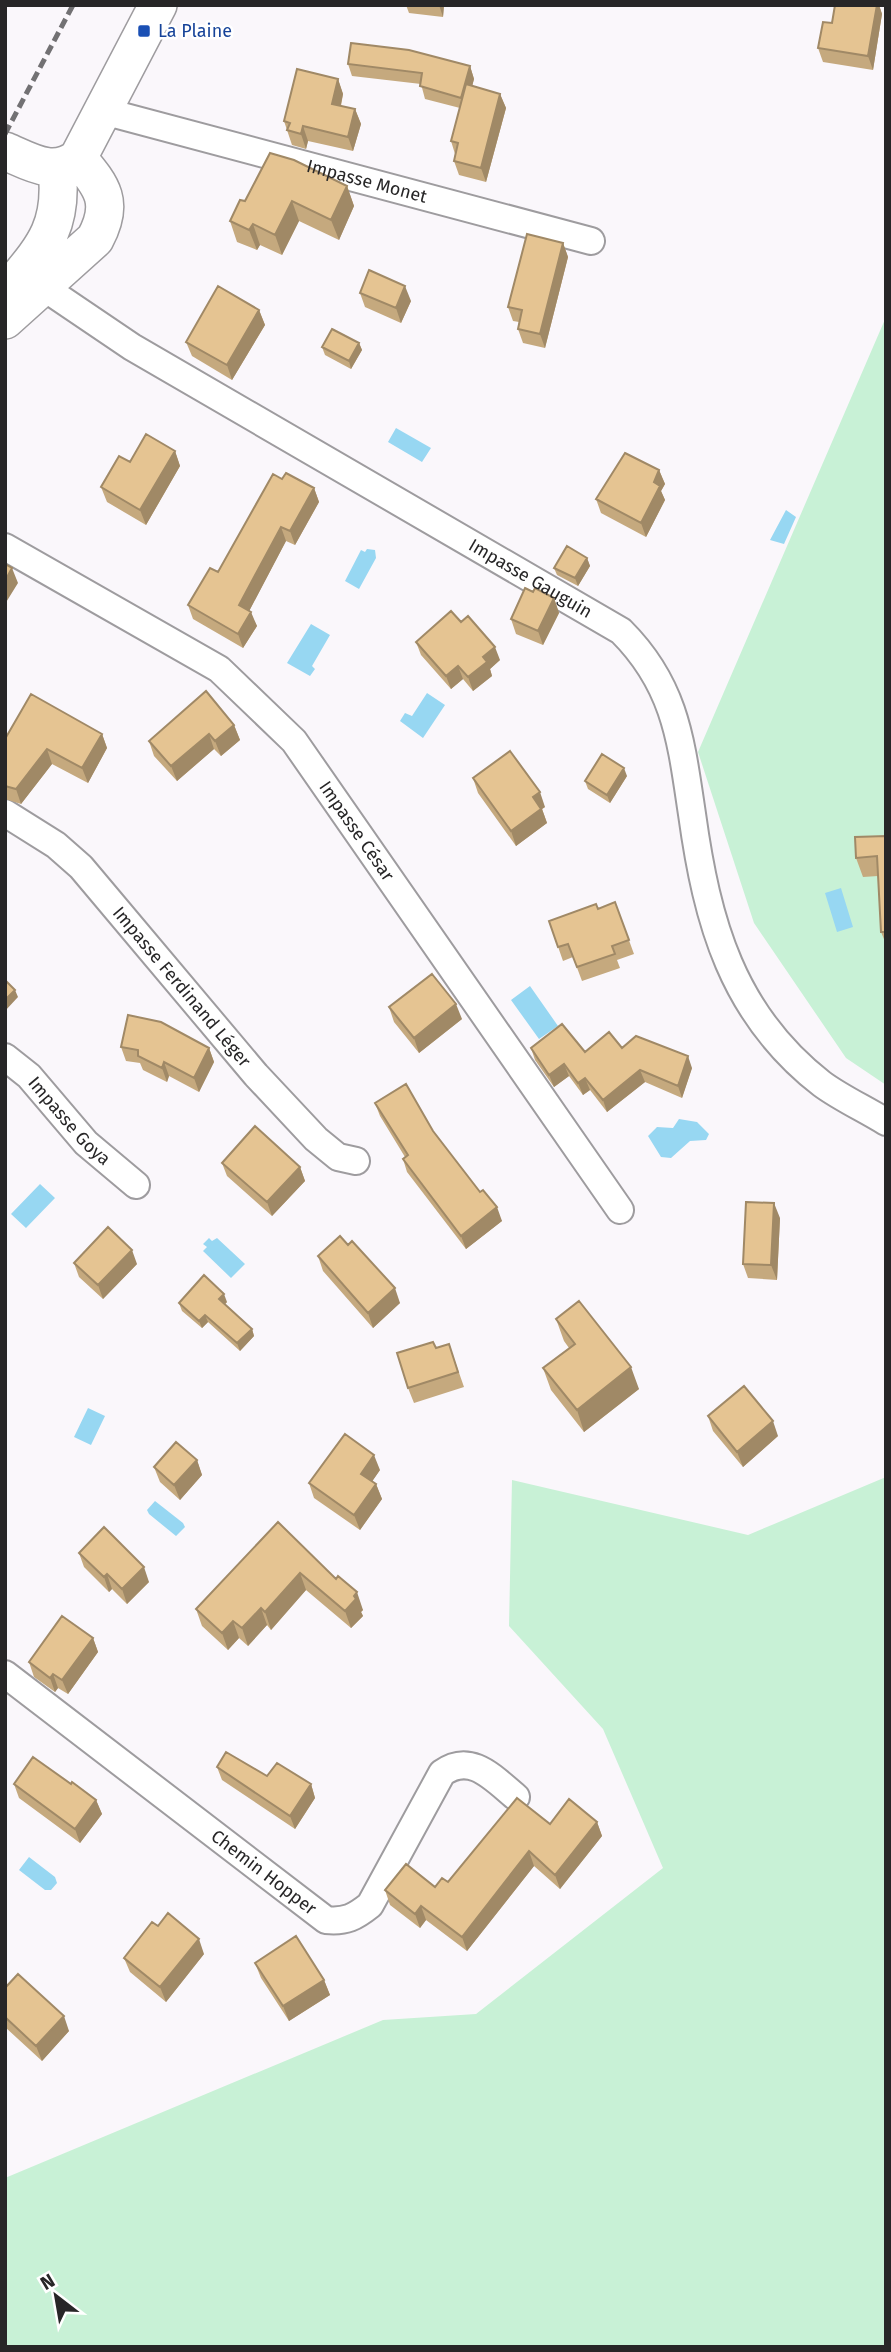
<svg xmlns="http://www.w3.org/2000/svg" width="891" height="2352" viewBox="0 0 891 2352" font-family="'Fira Sans',sans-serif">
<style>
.green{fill:#c8f1d6}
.water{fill:#97d7f2}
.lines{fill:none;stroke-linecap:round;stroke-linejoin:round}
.street-casing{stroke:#9e9c9f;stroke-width:30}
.secondary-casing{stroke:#9e9c9f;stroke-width:40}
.street{stroke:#fff;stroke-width:26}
.secondary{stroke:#fff;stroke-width:37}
.rail{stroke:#727173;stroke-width:5;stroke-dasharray:10 5;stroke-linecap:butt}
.wall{fill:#c5a97e}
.shaded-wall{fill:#a08966}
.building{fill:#e5c492;stroke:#a08966;stroke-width:2}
.transit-dot{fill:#1a4fb4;stroke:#fff;stroke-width:2.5}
.labels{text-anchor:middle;stroke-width:5;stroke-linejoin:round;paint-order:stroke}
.transit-label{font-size:18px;fill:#164399;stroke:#fff;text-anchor:start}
.street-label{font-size:18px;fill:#272627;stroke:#fff}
</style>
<rect width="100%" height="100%" fill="#faf7fb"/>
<path class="green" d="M886,317V1085L846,1058L754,923L698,752Z
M886,1477V2347H5V2178L383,2020L476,2014L663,1868L603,1729L509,1626L512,1480L748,1535Z"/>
<path class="water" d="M396,428L431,448L422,462L388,442Z
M786,510L796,517L784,544L770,540Z
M367,549L375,550L376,558L359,589L345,581L361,550L365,552Z
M311,624L330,635L312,666L315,669L310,676L287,663Z
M427,693L445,705L423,738L400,721L405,713L412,716Z
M841,888L853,927L837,932L825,893Z
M530,986L558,1026L539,1039L511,1000Z
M679,1119L697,1122L709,1134L706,1140L690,1141L671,1158L661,1157L648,1136L657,1127L673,1128Z
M40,1184L55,1198L26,1228L11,1214Z
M209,1238L212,1241L217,1238L245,1264L231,1278L203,1251L207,1247L203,1244Z
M88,1408L105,1416L91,1445L74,1437Z
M155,1501L183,1523L185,1527L176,1536L149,1514L147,1510Z
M29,1857L55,1877L57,1883L51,1890H45L19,1870Z"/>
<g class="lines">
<defs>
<g id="street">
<path id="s1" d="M103,111L591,241"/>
<path id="s2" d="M30,278L132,347L621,631C676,686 681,741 692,814C707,922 732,1014 822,1084C841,1098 865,1109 886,1122"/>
<path id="s3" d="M5,547L219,669L294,741L620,1210"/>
<path id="s4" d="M5,813L56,845L81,867L256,1075L316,1139L338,1157L356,1161"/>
<path id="s5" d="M5,1057L29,1076L86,1143L136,1185"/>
<path id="s6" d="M5,1674L326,1920C346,1922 355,1917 370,1905L442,1773C471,1752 493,1778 516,1797"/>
</g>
<path id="secondary" d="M5,151C31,162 53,177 78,158L158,5
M5,294C41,250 64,230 57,169
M5,320L95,239C115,202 102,187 78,158"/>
</defs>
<use href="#street" class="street-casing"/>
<use href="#secondary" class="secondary-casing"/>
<use href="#street" class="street"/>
<use href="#secondary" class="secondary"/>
<path class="rail" d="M5,134L73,5"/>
</g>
<path class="wall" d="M406,5H444L443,17L409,13Z
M835,5H879L882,14L873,70L823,62L818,48L832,23Z
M348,64L470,66L474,79L472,86L500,94L506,108L486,182L459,175L454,161L455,154L451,141L460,108L425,99L421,84L352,76Z
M338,79L343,94L341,106L355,109L361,124L353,151L308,141L306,149L292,145L284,121Z
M347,186L354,206L339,240L299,221L282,255L260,245L257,250L237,242L230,221L245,201Z
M563,243L568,257L545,348L523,343L518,329L519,322L513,321L508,307Z
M360,293L411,301L401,323L365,307Z
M259,310L265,325L232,380L192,356L186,342Z
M359,343L362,350L351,369L325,355L322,347Z
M175,451L180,466L146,525L107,502L101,487L130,462Z
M659,470L665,484L661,491L665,500L646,537L601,513L596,499Z
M282,479L314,488L319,502L295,545L286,541L249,611L257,626L243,648L193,619L188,605L218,572Z
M587,558L590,566L578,586L557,575L554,568Z
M533,592L554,598L559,613L543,645L516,634L511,619Z
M416,642L500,660L490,669L492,676L473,691L463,679L451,689L421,655Z
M234,725L240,740L221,756L214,749L177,781L154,756L149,741Z
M102,734L107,748L88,783L52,764L21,804L5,799V739Z
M627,776L610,803L588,789L585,781Z
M473,778L545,807L542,809L547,823L516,846L478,793Z
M886,836V944L881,932L878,876L863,877L856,858Z
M615,902L634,954L617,960L620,968L582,981L573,957L563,961L549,921L598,909Z
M389,1007L462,1019L419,1053L394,1022Z
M121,1047L209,1048L214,1062L199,1092L169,1076L167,1082L143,1070L140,1063L126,1061Z
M531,1048L585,1052L622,1048L692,1068L682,1098L645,1082L607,1112L590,1090L583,1095L569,1076L554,1087L535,1060Z
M375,1103L433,1131L502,1221L466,1249L407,1172L403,1159L405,1157L380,1116Z
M222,1163L300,1167L305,1181L272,1216L227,1176Z
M780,1218L777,1280L748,1278L743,1264Z
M318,1256L400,1303L373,1328L323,1271Z
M74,1263L137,1264L103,1299L79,1277Z
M227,1302L225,1304L252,1329L254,1336L240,1351L208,1322L202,1328L182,1311L179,1303Z
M556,1319L639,1389L584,1432L551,1390L543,1368L569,1348L564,1341Z
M449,1344L464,1387L414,1403L408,1388L436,1348Z
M708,1416L778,1436L743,1467L713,1431Z
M197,1460L202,1475L180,1500L160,1482L154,1467Z
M380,1470L372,1481L376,1484L382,1499L360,1530L314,1498L309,1483Z
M278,1522L363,1610L361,1612L363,1616L351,1628L306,1590L271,1630L267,1625L248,1646L239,1638L228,1650L202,1626L196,1609Z
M79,1553L149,1582L127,1604L112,1589L109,1592L84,1567Z
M93,1638L98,1652L68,1694L58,1688L55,1692L34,1677L29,1662Z
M217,1767L311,1784L315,1798L295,1829L222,1780Z
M14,1784L96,1800L102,1814L80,1843L19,1798Z
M597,1822L602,1836L560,1889L534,1866L467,1951L426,1920L420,1928L390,1905L385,1890L435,1887L448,1882L550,1824Z
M204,1954L166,2002L130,1972L124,1958Z
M255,1963L324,1980L330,1995L289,2021L261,1978Z
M5,1988L69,2031L42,2061L5,2027Z"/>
<path class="shaded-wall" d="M439,5H444L443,17Z
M877,5H879L882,14L873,70L868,56Z
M470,66L474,79L466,110L461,98Z
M338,79L343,94L338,118L332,104Z
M500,94L506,108L486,182L481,168Z
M355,109L361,124L353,151L348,137Z
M303,126L308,141L306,149L301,134Z
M347,186L354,206L339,240L331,220Z
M292,201L299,221L282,255L275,235Z
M253,224L260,245L257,250L249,230Z
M563,243L568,257L545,348L540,334Z
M405,286L411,301L401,323L396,308Z
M259,310L265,325L232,380L227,365Z
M359,343L362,350L351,369L349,361Z
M175,451L180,466L146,525L140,510Z
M659,470L665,484L661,491L665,500L646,537L641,523L654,482Z
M314,488L319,502L295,545L290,531Z
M281,527L286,541L245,619L239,605Z
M587,558L590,566L578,586L575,578Z
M12,568L18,583L5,604V581Z
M554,598L559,613L543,645L538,631Z
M251,612L257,626L243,648L238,634Z
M495,647L500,660L490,669L492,676L473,691L468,677L483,657Z
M458,666L463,679L451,689L446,676Z
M234,725L240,740L221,756L215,741Z
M102,734L107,748L88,783L82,768Z
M209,734L214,749L177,781L171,766Z
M47,749L52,764L21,804L16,789Z
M624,768L627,776L610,803L607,795Z
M540,792L545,807L542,809L547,823L516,846L511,831L533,797Z
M15,990L18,997L5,1011V1000Z
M456,1004L462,1019L419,1053L414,1038Z
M209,1048L214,1062L199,1092L194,1078Z
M688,1056L692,1068L682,1098L678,1086Z
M164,1062L169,1076L167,1082L162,1068Z
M564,1064L569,1076L554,1087L549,1075Z
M640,1070L645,1082L607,1112L603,1100Z
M585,1078L590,1090L583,1095L578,1083Z
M300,1167L305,1181L272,1216L267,1202Z
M774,1203L780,1218L777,1280L771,1265Z
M497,1207L502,1221L466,1249L461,1236Z
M132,1250L137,1264L103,1299L98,1285Z
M395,1288L400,1303L373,1328L368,1313Z
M224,1294L227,1302L222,1307L219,1299Z
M205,1315L208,1322L202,1328L199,1321Z
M252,1329L254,1336L240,1351L237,1343Z
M631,1367L639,1389L584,1432L577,1410Z
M773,1421L778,1436L743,1467L737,1452Z
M374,1455L380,1470L367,1489L361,1474Z
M197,1460L202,1475L180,1500L174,1485Z
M376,1484L382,1499L360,1530L354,1515Z
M144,1567L149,1582L127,1604L122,1589Z
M300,1573L306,1590L271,1630L265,1612Z
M107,1574L112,1589L109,1592L104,1577Z
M357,1592L363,1610L361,1612L363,1616L351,1628L345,1611L354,1596Z
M261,1608L267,1625L248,1646L242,1628Z
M233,1621L239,1638L228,1650L222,1633Z
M93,1638L98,1652L68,1694L62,1680Z
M53,1674L58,1688L55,1692L50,1678Z
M311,1784L315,1798L295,1829L290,1816Z
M96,1800L102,1814L80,1843L75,1829Z
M597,1822L602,1836L560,1889L555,1875Z
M529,1851L534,1866L467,1951L462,1937Z
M421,1906L426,1920L420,1928L415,1914Z
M199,1939L204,1954L166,2002L160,1987Z
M324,1980L330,1995L289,2021L283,2006Z
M64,2016L69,2031L42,2061L36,2046Z"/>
<path class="building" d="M835,5H877L868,56L818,48L823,22L832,23Z
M351,43L409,50L470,66L461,98L420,86L422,73L348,64Z
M297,69L338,79L332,104L355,109L348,137L303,126L301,134L287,130L290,123L284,121Z
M466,84L500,94L481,168L454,161L458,143L451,141Z
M270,153L294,160L347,186L331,220L292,201L275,235L253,224L249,230L230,221L240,200L245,201Z
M527,234L563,243L540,334L518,329L522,310L508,307Z
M369,270L405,286L396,308L360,293Z
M218,286L259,310L227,365L186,342Z
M332,329L359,343L349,361L322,347Z
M146,434L175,451L140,510L101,487L119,456L130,462Z
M625,453L659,470L654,482L660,486L641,523L596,499Z
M286,473L314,488L290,531L281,527L239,605L251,612L238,634L188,605L210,568L218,572L273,474L282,479Z
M567,546L587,558L575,578L554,568Z
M5,564L12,568L5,581Z
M525,588L533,592L535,588L554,598L538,631L511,619Z
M451,611L461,622L468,616L495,647L483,657L487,662L468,677L458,666L446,676L416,642Z
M206,691L234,725L215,741L209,734L171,766L149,741Z
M31,694L102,734L82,768L47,749L16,789L5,786V739Z
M510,751L540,792L533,797L541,809L511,831L473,778Z
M602,754L624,768L607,795L585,781Z
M886,836V932H881L877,856L856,858L855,837Z
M615,902L629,940L612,946L615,954L577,967L568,944L558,947L549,921L596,904L598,909Z
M432,974L456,1004L414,1038L389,1007Z
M5,980L15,990L5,1000Z
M128,1015L161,1022L209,1048L194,1078L164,1062L162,1068L138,1056V1050L121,1047Z
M562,1024L585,1052L609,1032L622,1048L636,1036L688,1056L678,1086L640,1070L603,1100L585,1078L578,1083L564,1064L549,1075L531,1048Z
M406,1084L433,1131L480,1192L483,1190L497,1207L461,1236L403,1159L408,1155L375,1103Z
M255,1126L300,1167L267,1202L222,1163Z
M746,1202L774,1203L771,1265L743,1264Z
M108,1227L132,1250L98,1285L74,1263Z
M340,1236L348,1245L352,1241L395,1288L368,1313L318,1256Z
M204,1275L224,1294L219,1299L252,1329L237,1343L205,1315L199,1321L179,1303Z
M579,1301L631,1367L577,1410L543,1368L575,1344L556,1319Z
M433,1342L436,1348L449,1344L458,1372L408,1388L397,1353Z
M744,1386L773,1421L737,1452L708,1416Z
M345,1434L374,1455L361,1474L376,1484L354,1515L309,1483Z
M176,1442L197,1460L174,1485L154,1467Z
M278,1522L336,1579L338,1576L357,1592L354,1596L356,1599L345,1611L300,1573L265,1612L261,1608L242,1628L233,1621L222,1633L196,1609Z
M104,1527L144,1567L122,1589L107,1574L104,1577L79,1553Z
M62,1616L93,1638L62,1680L53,1674L50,1678L29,1662Z
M226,1752L267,1776L277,1763L311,1784L290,1816L217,1767Z
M33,1757L71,1784L72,1782L96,1800L75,1829L14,1784Z
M517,1798L550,1824L569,1799L597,1822L555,1875L529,1851L462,1937L421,1906L415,1914L385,1890L406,1864L435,1887L442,1878L448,1882Z
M168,1913L199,1939L160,1987L124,1958L152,1922L158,1926Z
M296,1936L324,1980L283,2006L255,1963Z
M18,1974L64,2016L36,2046L5,2017V1988Z"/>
<rect class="transit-dot" x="137" y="24" width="14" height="14" rx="3.5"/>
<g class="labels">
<g class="transit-label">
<text x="158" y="37">La Plaine</text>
</g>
<g class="street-label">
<text dy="6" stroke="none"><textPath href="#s1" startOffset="273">Impasse Monet</textPath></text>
<text dy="6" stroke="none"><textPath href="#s2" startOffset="584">Impasse Gauguin</textPath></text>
<text dy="6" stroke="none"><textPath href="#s3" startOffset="460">Impasse César</textPath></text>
<text dy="6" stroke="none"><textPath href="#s4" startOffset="250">Impasse Ferdinand Léger</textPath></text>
<text dy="6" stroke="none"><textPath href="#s5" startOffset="91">Impasse Goya</textPath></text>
<text dy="6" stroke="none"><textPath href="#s6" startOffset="326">Chemin Hopper</textPath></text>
</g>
</g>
<rect width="891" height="2352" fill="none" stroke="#272627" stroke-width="14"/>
<g transform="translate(56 2296) rotate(329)" stroke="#ffffff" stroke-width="5" paint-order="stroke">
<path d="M0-5L12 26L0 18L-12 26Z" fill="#272627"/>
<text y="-10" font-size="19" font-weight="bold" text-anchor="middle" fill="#272627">N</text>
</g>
</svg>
